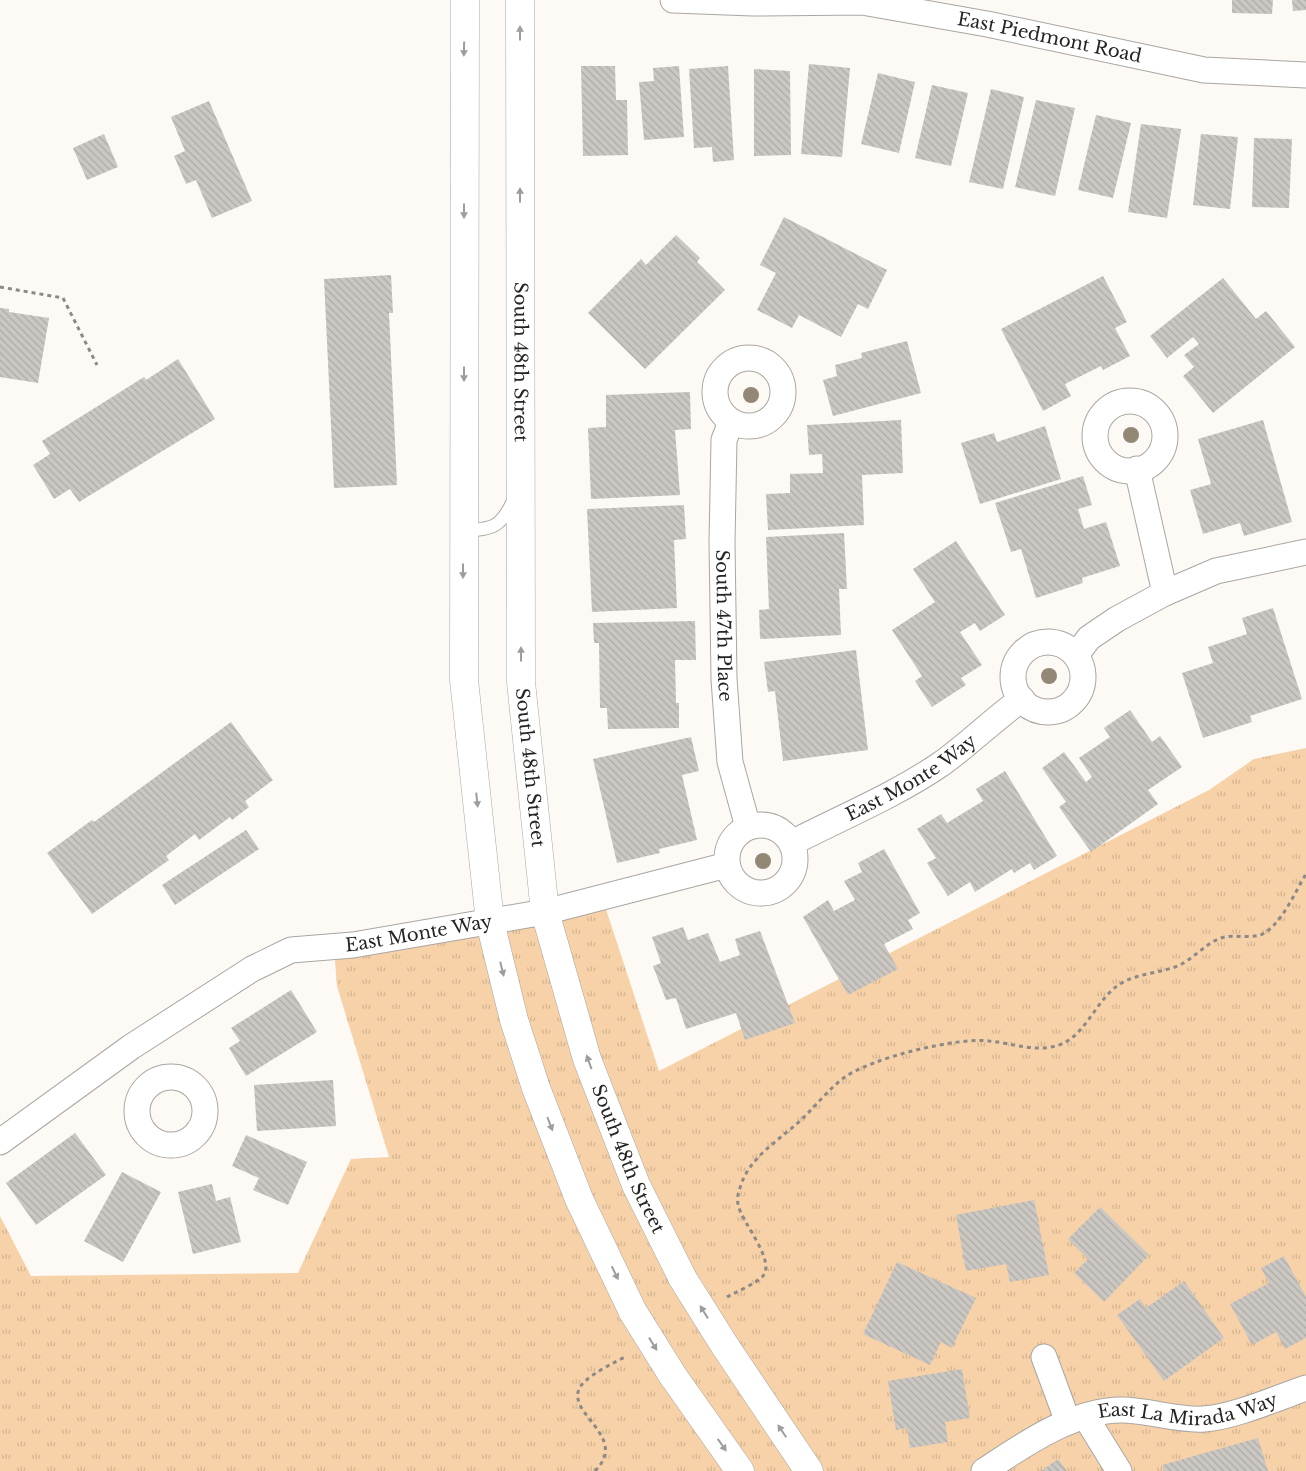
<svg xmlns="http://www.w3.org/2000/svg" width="1306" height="1471" viewBox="0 0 1306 1471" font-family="'Libre Baskerville',serif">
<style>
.grass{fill:url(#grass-tufts)}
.building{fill:url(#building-back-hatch)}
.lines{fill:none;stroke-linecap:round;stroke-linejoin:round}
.lane-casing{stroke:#aaa6a2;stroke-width:14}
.street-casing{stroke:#aaa6a2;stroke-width:27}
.secondary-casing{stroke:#aaa6a2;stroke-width:29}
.path{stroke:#8c8986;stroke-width:3;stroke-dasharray:4 4;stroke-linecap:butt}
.lane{stroke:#fff;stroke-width:12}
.street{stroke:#fff;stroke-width:25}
.secondary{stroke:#fff;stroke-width:28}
.secondary-bridge-casing{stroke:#aaa6a2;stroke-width:29;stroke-linecap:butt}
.secondary-bridge{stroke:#fff;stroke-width:28}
.tree{fill:#938776}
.oneway{fill:#9d9d9c}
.labels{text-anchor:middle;stroke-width:4.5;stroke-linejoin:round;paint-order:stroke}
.street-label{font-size:18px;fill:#262523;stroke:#fdf9f4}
</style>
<defs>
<pattern id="grass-tufts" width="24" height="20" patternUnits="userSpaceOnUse" patternTransform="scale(1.25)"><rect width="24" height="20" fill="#f7d2a8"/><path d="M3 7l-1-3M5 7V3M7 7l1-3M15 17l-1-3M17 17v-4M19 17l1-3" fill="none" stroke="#d4b490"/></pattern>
<pattern id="building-back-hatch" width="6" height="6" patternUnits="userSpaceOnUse" patternTransform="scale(1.25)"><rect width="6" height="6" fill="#cbc7c2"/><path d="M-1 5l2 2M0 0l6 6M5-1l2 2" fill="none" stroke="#aeaba6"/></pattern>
</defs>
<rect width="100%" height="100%" fill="#fdf9f4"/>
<path class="grass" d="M1306,748V1471H0V1216L31,1276L298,1273L351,1159L389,1157L337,986L334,947L602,897L659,1071L1209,790L1254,759Z"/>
<path class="building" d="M1232,0H1273L1272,14L1232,13Z
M1292,0H1306V10L1293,11Z
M809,64L850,68L842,157L801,154Z
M581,66H615L616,100H627L628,155L583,156Z
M679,66L684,137L644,140L639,82L654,81L653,68Z
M728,66L734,160L713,162L712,147L694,148L689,69Z
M754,69L790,71L791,155L754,156Z
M878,73L915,82L899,153L861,144Z
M932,85L968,93L951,166L915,158Z
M991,89L1024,97L1003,189L969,182Z
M1036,100L1075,108L1055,196L1015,187Z
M209,101L252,201L212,218L196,180L186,184L174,156L185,151L171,117Z
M1096,115L1131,123L1113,198L1078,190Z
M1141,124L1181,129L1167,218L1128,212Z
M104,134L118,167L87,180L73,148Z
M1201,134L1238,137L1230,209L1193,205Z
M1254,138L1292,139L1289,208L1252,207Z
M784,217L887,270L868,309L858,304L841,337L799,315L792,328L757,310L776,273L760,265Z
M676,235L700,258L697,262L725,290L645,369L588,313L641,259L646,265Z
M391,275L393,313H389L397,485L334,488L324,279Z
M1103,276L1127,322L1115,328L1130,356L1103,370L1101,366L1065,384L1071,396L1043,411L1001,329Z
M1223,278L1256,319L1266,311L1295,347L1213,413L1183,376L1194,367L1184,355L1199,344L1193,337L1167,358L1150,336Z
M0,308L9,309V312L49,318L38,383L0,377Z
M907,341L921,393L833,416L823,380L837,376L835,365L862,358L861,353Z
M178,359L215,419L79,502L70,489L54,499L33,465L50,454L42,441L144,377L146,380Z
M690,392L691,429L675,430L680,495L591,499L588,428L606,427V395Z
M901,420L903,473L862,475L864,525L768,530L766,494L790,493V474L823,473L822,454L809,455L807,425Z
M1263,420L1292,522L1244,536L1240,523L1203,534L1190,490L1211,484L1198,439Z
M1045,426L1061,479L980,504L961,443L994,433L997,442Z
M1083,476L1092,505L1078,509L1084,529L1106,522L1120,566L1082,578L1083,583L1036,598L1021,549L1011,552L995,503Z
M684,505L686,539L674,540L677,608L592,612L587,509Z
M844,533L847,589H839L841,635L760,639L759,610L769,609L766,537Z
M956,541L1005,615L980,631L975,623L960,632L982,665L961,678L966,685L932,707L915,681L922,676L892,630L935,602L913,569Z
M1273,608L1302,699L1250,716L1252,722L1203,738L1182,673L1213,663L1208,647L1247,634L1242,618Z
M695,621L696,660H675L676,703H679V728L608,729L607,708H600L599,643H594L593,623Z
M856,650L868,750L783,761L775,691L768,692L764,662Z
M1130,710L1152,742L1160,736L1182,767L1148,790L1158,804L1091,852L1059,807L1066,802L1042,768L1064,752L1086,782L1092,777L1079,758L1110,737L1104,728Z
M231,722L273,780L245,801L249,807L232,820L230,817L199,840L195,834L166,856L169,860L92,914L47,853L92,820L94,822Z
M691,737L699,771L682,775L697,840L659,849L660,853L617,863L593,759Z
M1005,771L1057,856L1034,870L1030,863L1014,873L1012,869L975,892L970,882L948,896L927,863L936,858L917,829L941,814L947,823L983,801L976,789Z
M246,830L259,849L175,905L162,885Z
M884,849L920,913L908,920L913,929L884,944L898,969L848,995L803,917L828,900L834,911L855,900L844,881L862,872L858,863Z
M683,927L688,940L708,933L720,962L740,955L735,939L760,931L795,1023L745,1040L736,1013L686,1029L676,998L666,1000L653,966L661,963L652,937Z
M291,990L317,1032L246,1076L229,1048L240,1041L231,1028Z
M333,1080L336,1126L257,1131L254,1085Z
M75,1133L106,1175L36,1225L6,1183Z
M246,1135L307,1162L288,1205L253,1190L259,1178L232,1166Z
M122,1172L161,1192L123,1262L84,1241Z
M212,1184L216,1201L230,1197L241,1242L193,1254L178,1192Z
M1034,1200L1049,1275L1010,1282L1006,1264L966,1271L956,1215Z
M1100,1207L1149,1255L1104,1302L1074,1273L1088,1259L1068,1239Z
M1284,1256L1306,1297V1338L1285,1349L1276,1332L1252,1345L1230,1304L1269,1283L1261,1268Z
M897,1262L976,1298L952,1348L941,1342L930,1365L863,1334Z
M1184,1281L1224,1338L1164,1381L1117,1315L1140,1299L1146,1308Z
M962,1369L970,1418L945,1422L948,1442L910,1448L907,1428L896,1430L888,1381Z
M1258,1438L1268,1471H1164L1162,1465Z
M1058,1459L1067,1471H1041Z"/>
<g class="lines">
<defs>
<path id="lane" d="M463,531C494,529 501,527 514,499"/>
<g id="street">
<path id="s1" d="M673,0L753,3L862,2L987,24L1204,70L1306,75"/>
<circle cx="749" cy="392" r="34"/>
<circle cx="1130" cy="436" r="35"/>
<path id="s2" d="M731,422L724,440L722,542L724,679L730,762L748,827"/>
<path d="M1137,469L1165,593"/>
<circle cx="1048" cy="677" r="35"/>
<path d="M1076,655L1089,638L1117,619L1165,593L1216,571L1306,552"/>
<circle cx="761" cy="859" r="34"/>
<path id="s3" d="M792,843C842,817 894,796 941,764C969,744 994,719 1022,699"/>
<circle cx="171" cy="1111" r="34"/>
<path id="s4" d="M0,1142L131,1047L252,969L291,950L353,945L545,912L727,865"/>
<path d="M1044,1357L1068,1422"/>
<path d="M1085,1416L1119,1471"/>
<path id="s5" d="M984,1471C1023,1445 1076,1408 1125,1410C1150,1411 1180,1421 1204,1419C1234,1417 1277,1398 1306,1388"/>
</g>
<g id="secondary">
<path d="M465,0L464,680L490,922L514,1020L536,1088L579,1199L633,1312"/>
<path id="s6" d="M520,0L521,682L545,912L587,1059L636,1185L683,1279"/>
<path d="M725,1346L809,1471"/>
<path d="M673,1376L740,1471"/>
</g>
</defs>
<use href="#lane" class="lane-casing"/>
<use href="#street" class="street-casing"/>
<use href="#secondary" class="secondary-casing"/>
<path class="path" d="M0,287L63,298L97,365
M727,1297C736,1292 757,1283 763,1276C776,1260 741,1222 738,1204C737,1200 738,1192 740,1188C749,1155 784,1138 806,1115C819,1102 830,1088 845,1077C872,1058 956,1037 989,1041C1012,1043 1036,1053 1059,1045C1086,1036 1096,999 1120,984C1136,974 1158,973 1175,967C1192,961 1204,944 1221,938C1235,933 1253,941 1266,932C1284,919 1295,892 1306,874
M595,1471C629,1437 568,1415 579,1389C584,1377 615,1362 627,1356"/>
<use href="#lane" class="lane"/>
<use href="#street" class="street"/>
<use href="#secondary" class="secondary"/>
<defs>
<path id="secondary-bridge" d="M683,1279L725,1346
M633,1312L673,1376"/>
</defs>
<use href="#secondary-bridge" class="secondary-bridge-casing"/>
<use href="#secondary-bridge" class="secondary-bridge"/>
</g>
<g class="tree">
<circle cx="751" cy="395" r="8"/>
<circle cx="1131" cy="435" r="8"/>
<circle cx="1049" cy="676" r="8"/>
<circle cx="763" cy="861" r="8"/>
</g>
<defs><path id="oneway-solid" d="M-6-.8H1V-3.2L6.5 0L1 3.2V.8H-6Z" transform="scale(1.25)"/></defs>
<g class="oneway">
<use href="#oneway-solid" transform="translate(520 33) rotate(-90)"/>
<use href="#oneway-solid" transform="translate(464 49) rotate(91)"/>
<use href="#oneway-solid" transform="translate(520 195) rotate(-90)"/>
<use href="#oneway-solid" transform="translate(464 211) rotate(90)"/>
<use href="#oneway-solid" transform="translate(464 374) rotate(90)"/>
<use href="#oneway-solid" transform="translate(463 571) rotate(90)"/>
<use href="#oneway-solid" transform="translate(521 654) rotate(-90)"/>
<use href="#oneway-solid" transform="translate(477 800) rotate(84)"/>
<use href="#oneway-solid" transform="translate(502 969) rotate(76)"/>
<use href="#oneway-solid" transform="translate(589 1062) rotate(-110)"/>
<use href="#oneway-solid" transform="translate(550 1124) rotate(69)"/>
<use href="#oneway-solid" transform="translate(615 1273) rotate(64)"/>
<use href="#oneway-solid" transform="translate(704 1312) rotate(-122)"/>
<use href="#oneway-solid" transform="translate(653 1344) rotate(58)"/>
<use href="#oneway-solid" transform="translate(782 1431) rotate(-124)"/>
<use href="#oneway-solid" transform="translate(722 1445) rotate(55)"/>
</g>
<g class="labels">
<g class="street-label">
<text dy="6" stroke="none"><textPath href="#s1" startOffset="380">East Piedmont Road</textPath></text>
<text dy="6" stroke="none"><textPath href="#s6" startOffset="362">South 48th Street</textPath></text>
<text dy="6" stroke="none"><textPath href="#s2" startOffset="205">South 47th Place</textPath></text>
<text dy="6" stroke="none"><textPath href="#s6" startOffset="768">South 48th Street</textPath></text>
<text dy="6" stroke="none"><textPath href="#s3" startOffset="136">East Monte Way</textPath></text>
<text dy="6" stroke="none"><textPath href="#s4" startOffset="478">East Monte Way</textPath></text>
<text dy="6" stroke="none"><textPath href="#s6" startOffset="1174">South 48th Street</textPath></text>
<text dy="6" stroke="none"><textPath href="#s5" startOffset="220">East La Mirada Way</textPath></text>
</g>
</g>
</svg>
